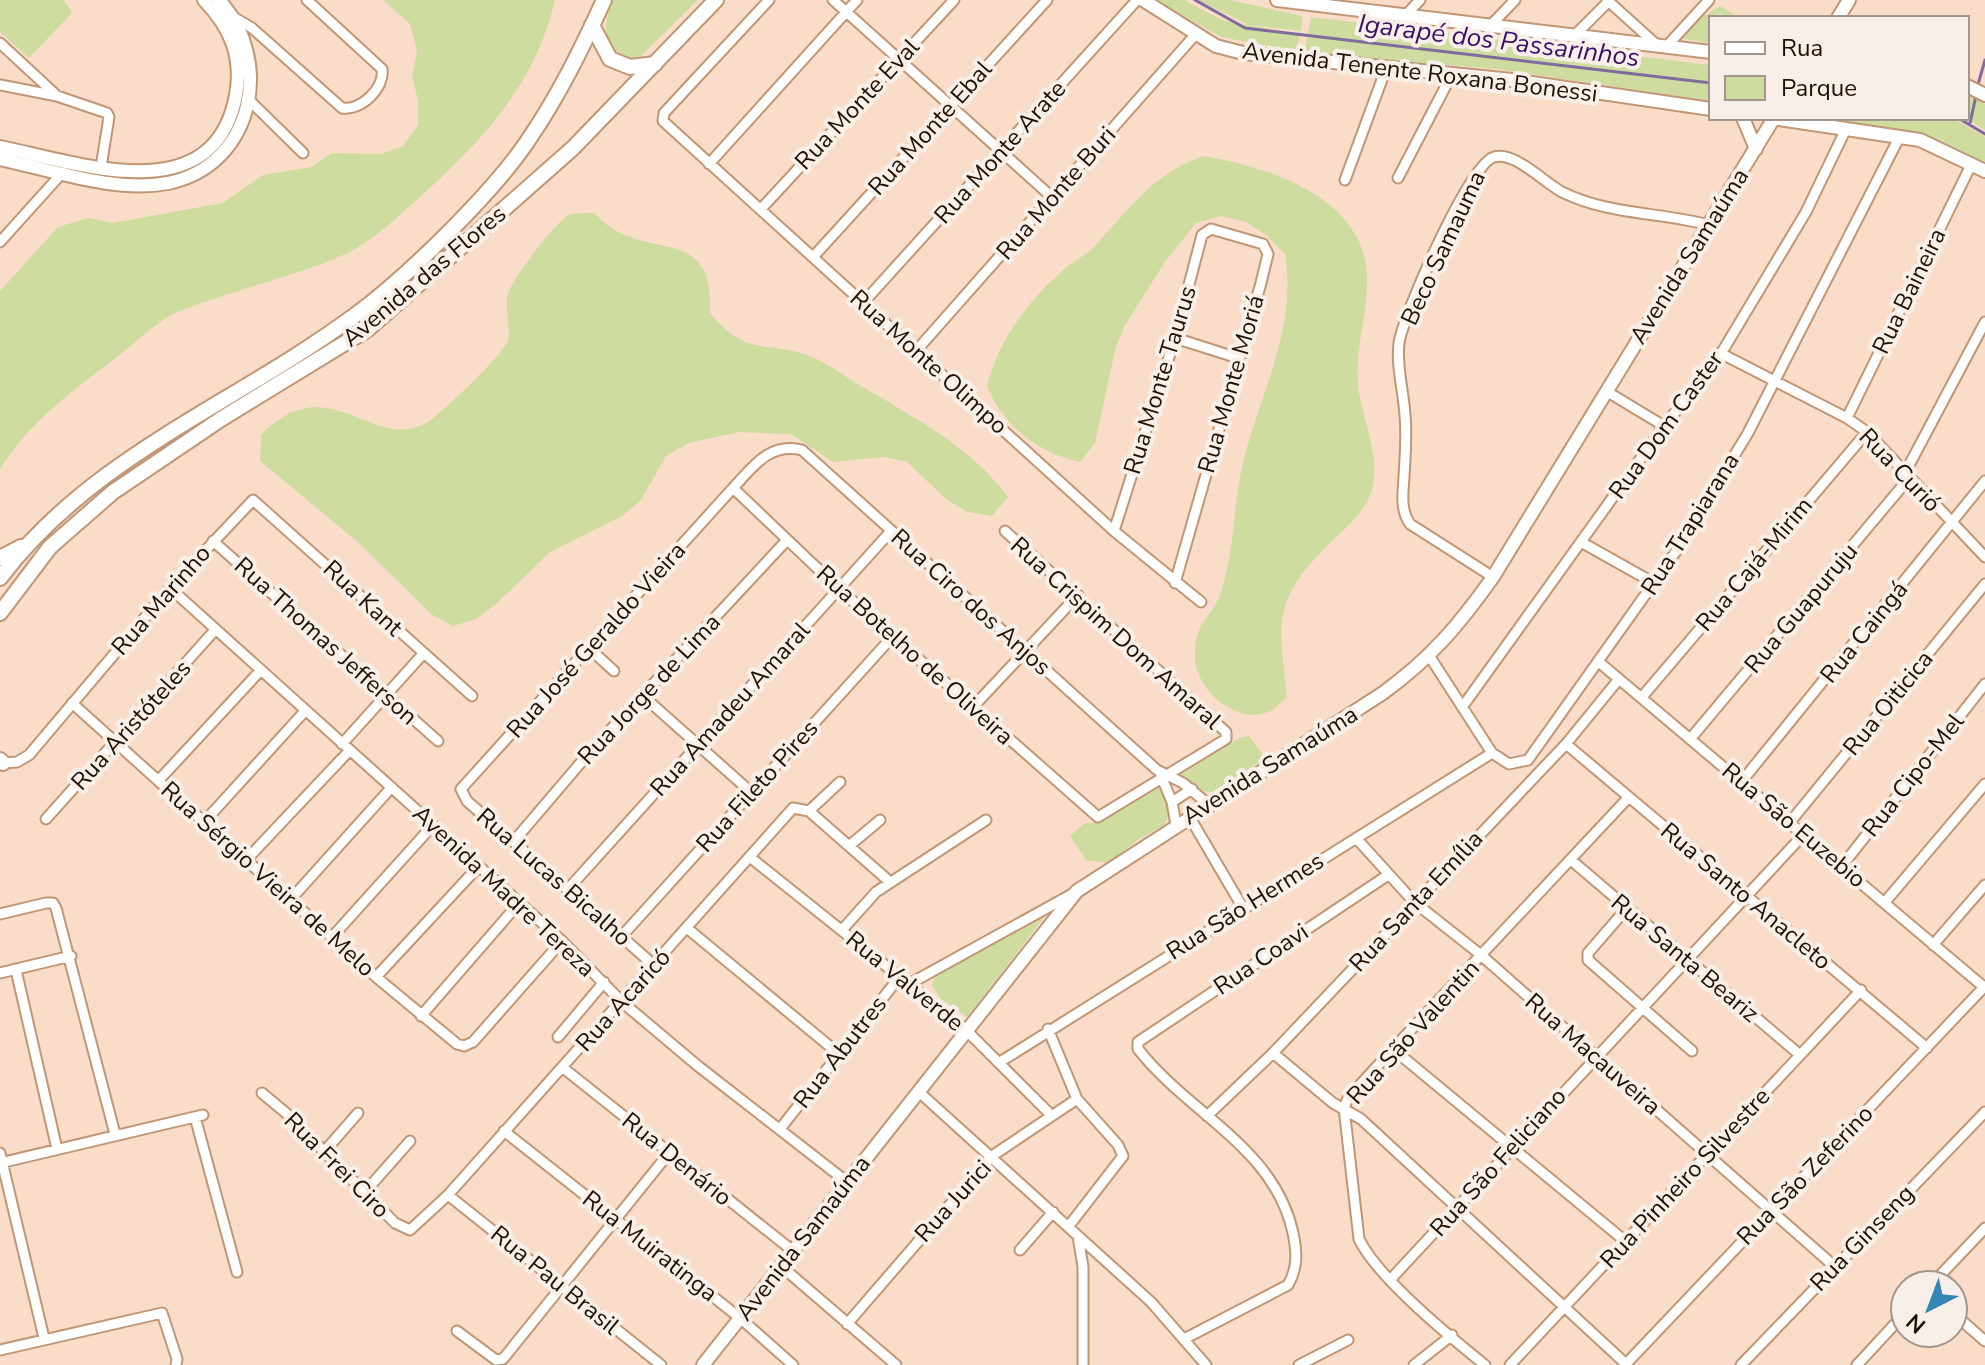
<svg xmlns="http://www.w3.org/2000/svg" width="1985" height="1365" viewBox="0 0 1985 1365" font-family="'Nunito Sans',sans-serif">
<style>
.green{fill:#cedca0}
.lines{fill:none;stroke-linecap:round;stroke-linejoin:round}
.stream{stroke:#816b9d;stroke-width:3}
.minor-casing{stroke:#c19675;stroke-width:13}
.tertiary-casing{stroke:#c19675;stroke-width:16}
.secondary-casing{stroke:#c19675;stroke-width:18}
.minor{stroke:#fff;stroke-width:9}
.tertiary{stroke:#fff;stroke-width:12}
.secondary{stroke:#fff;stroke-width:14}
.labels{text-anchor:middle;stroke-width:8;stroke-linejoin:round;paint-order:stroke}
.street-label{font-size:24px;fill:#201105;stroke:#f8efe8}
.water-label{font-size:26px;font-style:italic;fill:#3b106a;stroke:#f8efe8}
</style>
<rect width="100%" height="100%" fill="#f9ddc9"/>
<path class="green" d="M0,0H64L72,13L29,58L0,32Z
M383,0H555C536,84 481,142 420,197C396,218 372,242 343,255C289,279 230,290 176,313C156,322 140,339 122,353C78,387 29,421 0,469V291L58,227L88,218L113,223L223,203L263,175L312,167L332,153L381,154L403,146L418,125V100L412,76L417,51L410,24Z
M612,0H698L641,56C598,65 603,26 612,0Z
M1155,0H1184L1222,20L1300,35L1296,51L1221,37Z
M1198,0H1230L1302,16L1301,31L1249,25Z
M1720,6L1740,18H1711V43L1677,38L1676,33Z
M1311,17L1711,65V101L1496,69L1304,53Z
M1967,95L1985,104V130L1966,118Z
M1813,118H1952L1985,137V165C1927,126 1879,128 1813,118Z
M1204,156C1272,168 1368,199 1367,281C1367,316 1355,350 1358,384C1361,421 1385,461 1369,498C1361,515 1343,531 1329,544C1271,601 1279,622 1287,697C1281,702 1274,710 1268,712C1236,726 1196,689 1195,658C1194,619 1213,618 1221,592C1234,553 1233,511 1241,472C1257,397 1298,333 1285,254L1266,235L1246,222L1221,216L1196,223L1165,262L1125,325L1116,346L1095,443L1080,462C1038,453 1003,426 987,386C1000,337 1030,298 1068,266C1076,260 1086,255 1093,248C1130,209 1151,174 1204,156Z
M594,213C600,218 606,225 613,229C663,258 713,230 710,313C750,362 772,337 819,360C834,368 847,378 861,386C915,418 970,446 1008,497L992,516L968,512L947,500L907,462L883,457L833,462L791,434L739,432L689,443L666,456L641,500L622,516L550,552L496,604L476,619L453,626L431,614L359,543L260,461L261,435C333,360 379,466 437,415C450,404 505,353 508,340C511,325 503,307 509,291C514,277 556,221 569,215C576,213 587,213 594,213Z
M1249,736L1264,756L1263,760L1212,792L1201,791L1181,775L1239,738Z
M1161,786L1171,810L1164,825L1136,841L1109,863L1086,860L1070,836L1085,823L1101,822Z
M1039,915H1046L967,1017L940,998L932,985L934,978Z"/>
<g class="lines">
<path class="stream" d="M1195,0L1245,28L1711,83
M1977,88L1985,60
M1958,118L1985,134
M1970,123L1976,96"/>
<defs>
<path id="minor" d="M769,0L664,113L663,121L1114,531L1201,602
M833,0L1053,198
M1607,0L1658,46
M1405,16L1420,0
M235,18L252,28L342,108C361,111 385,88 382,69L307,0
M1490,26L1515,0
M1575,35L1610,0
M0,43L55,94
M1666,47L1709,0
M0,85L57,96L107,113L109,117L101,167
M251,102L303,153
M709,164L857,0
M1398,178L1452,74
M1345,180L1387,66
M761,209L954,0
M0,242L63,172
M814,256L1047,0
M863,303L1137,0
M1175,338L1238,358
M916,351L1195,35
M1720,353L1847,418L1867,432L1985,557
M1606,391L1664,426
M1847,418L1972,163
M1906,471L1985,322
M733,488L838,588L1098,817L1226,739V732L1005,531
M1114,531L1175,338L1202,235L1211,229L1263,244L1268,254L1261,283L1175,583
M213,541L438,741
M1581,542L1654,583
M1493,577L1410,524C1400,510 1403,492 1404,477C1405,457 1407,436 1405,416C1404,393 1396,367 1399,343C1403,315 1470,163 1494,157C1515,151 1543,182 1562,192C1608,215 1660,212 1709,225
M170,588L562,941L622,1002L698,1066L847,1182
M590,649L614,671
M1430,657L1492,753L1509,764L1528,760L1677,550L1748,433L1900,136
M1600,663L1985,988
M643,696L752,793
M1642,697L1867,432
M72,703L376,977L457,1044L464,1046L473,1042L562,941
M1463,706L1664,426L1716,362L1806,212L1846,129
M973,707L1078,595
M1691,738L1910,477
M342,744L423,654
M1566,744L1927,1048
M3,763L17,762L29,755L170,588L253,500L472,696
M1161,776L1172,802L1176,825
M159,780L260,671
M1742,781L1985,481
M1172,802L1192,789
M809,811L840,782
M1189,816L1243,908
M46,819L215,630
M205,821L305,711
M1791,821L1985,584
M1356,838L1414,902L1481,955L1834,1266
M514,841L589,753L787,540
M849,846L880,820
M248,858L350,750
M751,858L966,1030L1050,1114
M1571,860L1800,1055
M1842,866L1985,684
M569,888L891,531
M292,898L391,788
M1885,902L1985,784
M1627,908L1588,953V960L1692,1051
M0,914L46,903H53L56,908L115,1134
M688,929L839,1054
M842,930L876,892L986,820
M333,936L433,825
M621,937L893,636
M1933,945L1985,885
M648,960L467,801L461,789L733,488C753,467 769,442 802,450L1157,770L1183,783L1208,804
M16,970L57,1149
M0,973L71,956
M376,977L479,866
M911,983L1074,893
M421,1016L519,903
M1048,1029L1077,1099L1118,1145L1123,1156L1068,1227
M558,1037L604,982
M1393,1049L1625,1241
M1273,1053L1333,1103L1361,1119L1626,1364
M1000,1062L1492,753
M562,1067L793,1251
M919,1092L1151,1302L1206,1365
M262,1093L286,1113L395,1223L410,1230L448,1195L793,808L809,811L890,882
M1207,1116L1273,1053L1566,744L1619,679
M195,1117L237,1272
M780,1129L901,975
M504,1131L740,1318L793,1365
M324,1152L358,1113
M0,1153L44,1338
M0,1163L203,1115
M364,1193L410,1141
M448,1195L661,1365
M1078,1236L1083,1267V1365
M1020,1250L1053,1212
M781,1266L896,1365
M1390,1280L1804,834
M1931,1285L1985,1228
M1953,1313L1985,1341
M847,1324L992,1156L1077,1099
M457,1331L496,1360L503,1359L669,1153
M1186,1338L1288,1285C1298,1268 1297,1252 1293,1233C1275,1148 1189,1114 1138,1049V1042L1388,875
M0,1350L162,1313L177,1359L176,1365
M1299,1365L1348,1340
M1414,1365L1452,1335
M1485,1365C1450,1337 1377,1277 1359,1239L1344,1108L1348,1098L1393,1049L1628,798
M1510,1365L1861,990
M1625,1365L1985,986
M1741,1365L1985,1112
M1857,1365L1905,1313"/>
<path id="tertiary" d="M1143,0L1216,46L1243,53L1512,80L1711,109
M1277,0L1711,52
M1838,18L1849,0
M1967,86L1985,95
M1743,118L1756,149
M1772,118L1920,140L1985,171
M0,147C79,163 214,213 236,95C243,56 230,27 204,0
M0,159C52,170 115,193 168,183C255,165 274,59 219,0
M703,1365L1077,891L1383,693C1431,658 1459,625 1493,577L1774,118"/>
<path id="secondary" d="M592,25L610,59L630,67L655,64
M0,558L21,547
M0,578C92,456 235,404 354,316C406,278 494,192 529,139C559,95 582,48 604,0
M0,613L50,547L113,492L221,419L368,329L573,148L716,0
M0,760L3,763"/>
</defs>
<use href="#minor" class="minor-casing"/>
<use href="#tertiary" class="tertiary-casing"/>
<use href="#secondary" class="secondary-casing"/>
<use href="#minor" class="minor"/>
<use href="#tertiary" class="tertiary"/>
<use href="#secondary" class="secondary"/>
</g>
<g class="labels">
<g class="street-label">
<text transform="translate(1420 72) rotate(7)" y="8">Avenida Tenente Roxana Bonessi</text>
<text transform="translate(857 104) rotate(-47)" y="8">Rua Monte Eval</text>
<text transform="translate(930 128) rotate(-48)" y="8">Rua Monte Ebal</text>
<text transform="translate(1000 152) rotate(-48)" y="8">Rua Monte Arate</text>
<text transform="translate(1056 193) rotate(-49)" y="8">Rua Monte Buri</text>
<text transform="translate(1443 248) rotate(-65)" y="8">Beco Samauma</text>
<text transform="translate(1689 256) rotate(-58)" y="8">Avenida Samaúma</text>
<text transform="translate(424 276) rotate(-40)" y="8">Avenida das Flores</text>
<text transform="translate(1909 291) rotate(-64)" y="8">Rua Baineira</text>
<text transform="translate(929 362) rotate(42)" y="8">Rua Monte Olimpo</text>
<text transform="translate(1160 380) rotate(-73)" y="8">Rua Monte Taurus</text>
<text transform="translate(1231 384) rotate(-74)" y="8">Rua Monte Moriá</text>
<text transform="translate(1666 425) rotate(-54)" y="8">Rua Dom Caster</text>
<text transform="translate(1900 470) rotate(46)" y="8">Rua Curió</text>
<text transform="translate(1690 524) rotate(-58)" y="8">Rua Trapiarana</text>
<text transform="translate(1754 564) rotate(-50)" y="8">Rua Cajá-Mirim</text>
<text transform="translate(363 598) rotate(43)" y="8">Rua Kant</text>
<text transform="translate(161 600) rotate(-49)" y="8">Rua Marinho</text>
<text transform="translate(971 602) rotate(42)" y="8">Rua Ciro dos Anjos</text>
<text transform="translate(1801 608) rotate(-50)" y="8">Rua Guapuruju</text>
<text transform="translate(1864 632) rotate(-51)" y="8">Rua Caingá</text>
<text transform="translate(1116 633) rotate(42)" y="8">Rua Crispim Dom Amaral</text>
<text transform="translate(596 640) rotate(-48)" y="8">Rua José Geraldo Vieira</text>
<text transform="translate(326 641) rotate(42)" y="8">Rua Thomas Jefferson</text>
<text transform="translate(915 655) rotate(42)" y="8">Rua Botelho de Oliveira</text>
<text transform="translate(649 689) rotate(-47)" y="8">Rua Jorge de Lima</text>
<text transform="translate(1888 703) rotate(-51)" y="8">Rua Oiticica</text>
<text transform="translate(730 709) rotate(-48)" y="8">Rua Amadeu Amaral</text>
<text transform="translate(131 725) rotate(-48)" y="8">Rua Aristóteles</text>
<text transform="translate(1270 765) rotate(-32)" y="8">Avenida Samaúma</text>
<text transform="translate(1913 775) rotate(-52)" y="8">Rua Cipo-Mel</text>
<text transform="translate(757 786) rotate(-48)" y="8">Rua Fileto Pires</text>
<text transform="translate(1794 825) rotate(40)" y="8">Rua São Euzebio</text>
<text transform="translate(554 877) rotate(41)" y="8">Rua Lucas Bicalho</text>
<text transform="translate(268 879) rotate(42)" y="8">Rua Sérgio Vieira de Melo</text>
<text transform="translate(504 891) rotate(43)" y="8">Avenida Madre Tereza</text>
<text transform="translate(1746 896) rotate(40)" y="8">Rua Santo Anacleto</text>
<text transform="translate(1416 901) rotate(-47)" y="8">Rua Santa Emília</text>
<text transform="translate(1245 906) rotate(-32)" y="8">Rua São Hermes</text>
<text transform="translate(1685 958) rotate(40)" y="8">Rua Santa Beariz</text>
<text transform="translate(1261 959) rotate(-34)" y="8">Rua Coavi</text>
<text transform="translate(905 981) rotate(39)" y="8">Rua Valverde</text>
<text transform="translate(623 1000) rotate(-48)" y="8">Rua Acaricó</text>
<text transform="translate(1413 1032) rotate(-48)" y="8">Rua São Valentin</text>
<text transform="translate(840 1052) rotate(-52)" y="8">Rua Abutres</text>
<text transform="translate(1593 1054) rotate(41)" y="8">Rua Macauveira</text>
<text transform="translate(677 1159) rotate(39)" y="8">Rua Denário</text>
<text transform="translate(1498 1162) rotate(-48)" y="8">Rua São Feliciano</text>
<text transform="translate(337 1165) rotate(45)" y="8">Rua Frei Ciro</text>
<text transform="translate(1805 1175) rotate(-46)" y="8">Rua São Zeferino</text>
<text transform="translate(1685 1178) rotate(-47)" y="8">Rua Pinheiro Silvestre</text>
<text transform="translate(953 1201) rotate(-48)" y="8">Rua Jurici</text>
<text transform="translate(803 1238) rotate(-52)" y="8">Avenida Samaúma</text>
<text transform="translate(1862 1238) rotate(-46)" y="8">Rua Ginseng</text>
<text transform="translate(650 1246) rotate(38)" y="8">Rua Muiratinga</text>
<text transform="translate(555 1280) rotate(39)" y="8">Rua Pau Brasil</text>
</g>
<g class="water-label">
<text transform="translate(1499 40) rotate(7)" y="9">Igarapé dos Passarinhos</text>
</g>
</g>
<rect x="1709" y="16" width="260" height="104" fill="#f8efe8" stroke="#a2968d" stroke-width="2"/>
<rect x="1725" y="42" width="40" height="12" fill="#ffffff" stroke="#a2968d" stroke-width="2"/>
<text x="1781" y="56" font-size="24" fill="#201105">Rua</text>
<rect x="1725" y="76" width="40" height="24" fill="#cedca0" stroke="#a2968d" stroke-width="2"/>
<text x="1781" y="96" font-size="24" fill="#201105">Parque</text>
<g transform="translate(1929 1309) rotate(222)"><circle r="38" fill="#f8efe8" stroke="#a2968d" stroke-width="2"/>
<path d="M0-6L14 30L0 20L-14 30Z" fill="#3486b7"/>
<text y="-12" font-size="22" font-weight="bold" text-anchor="middle" fill="#201105">N</text>
</g>
</svg>
